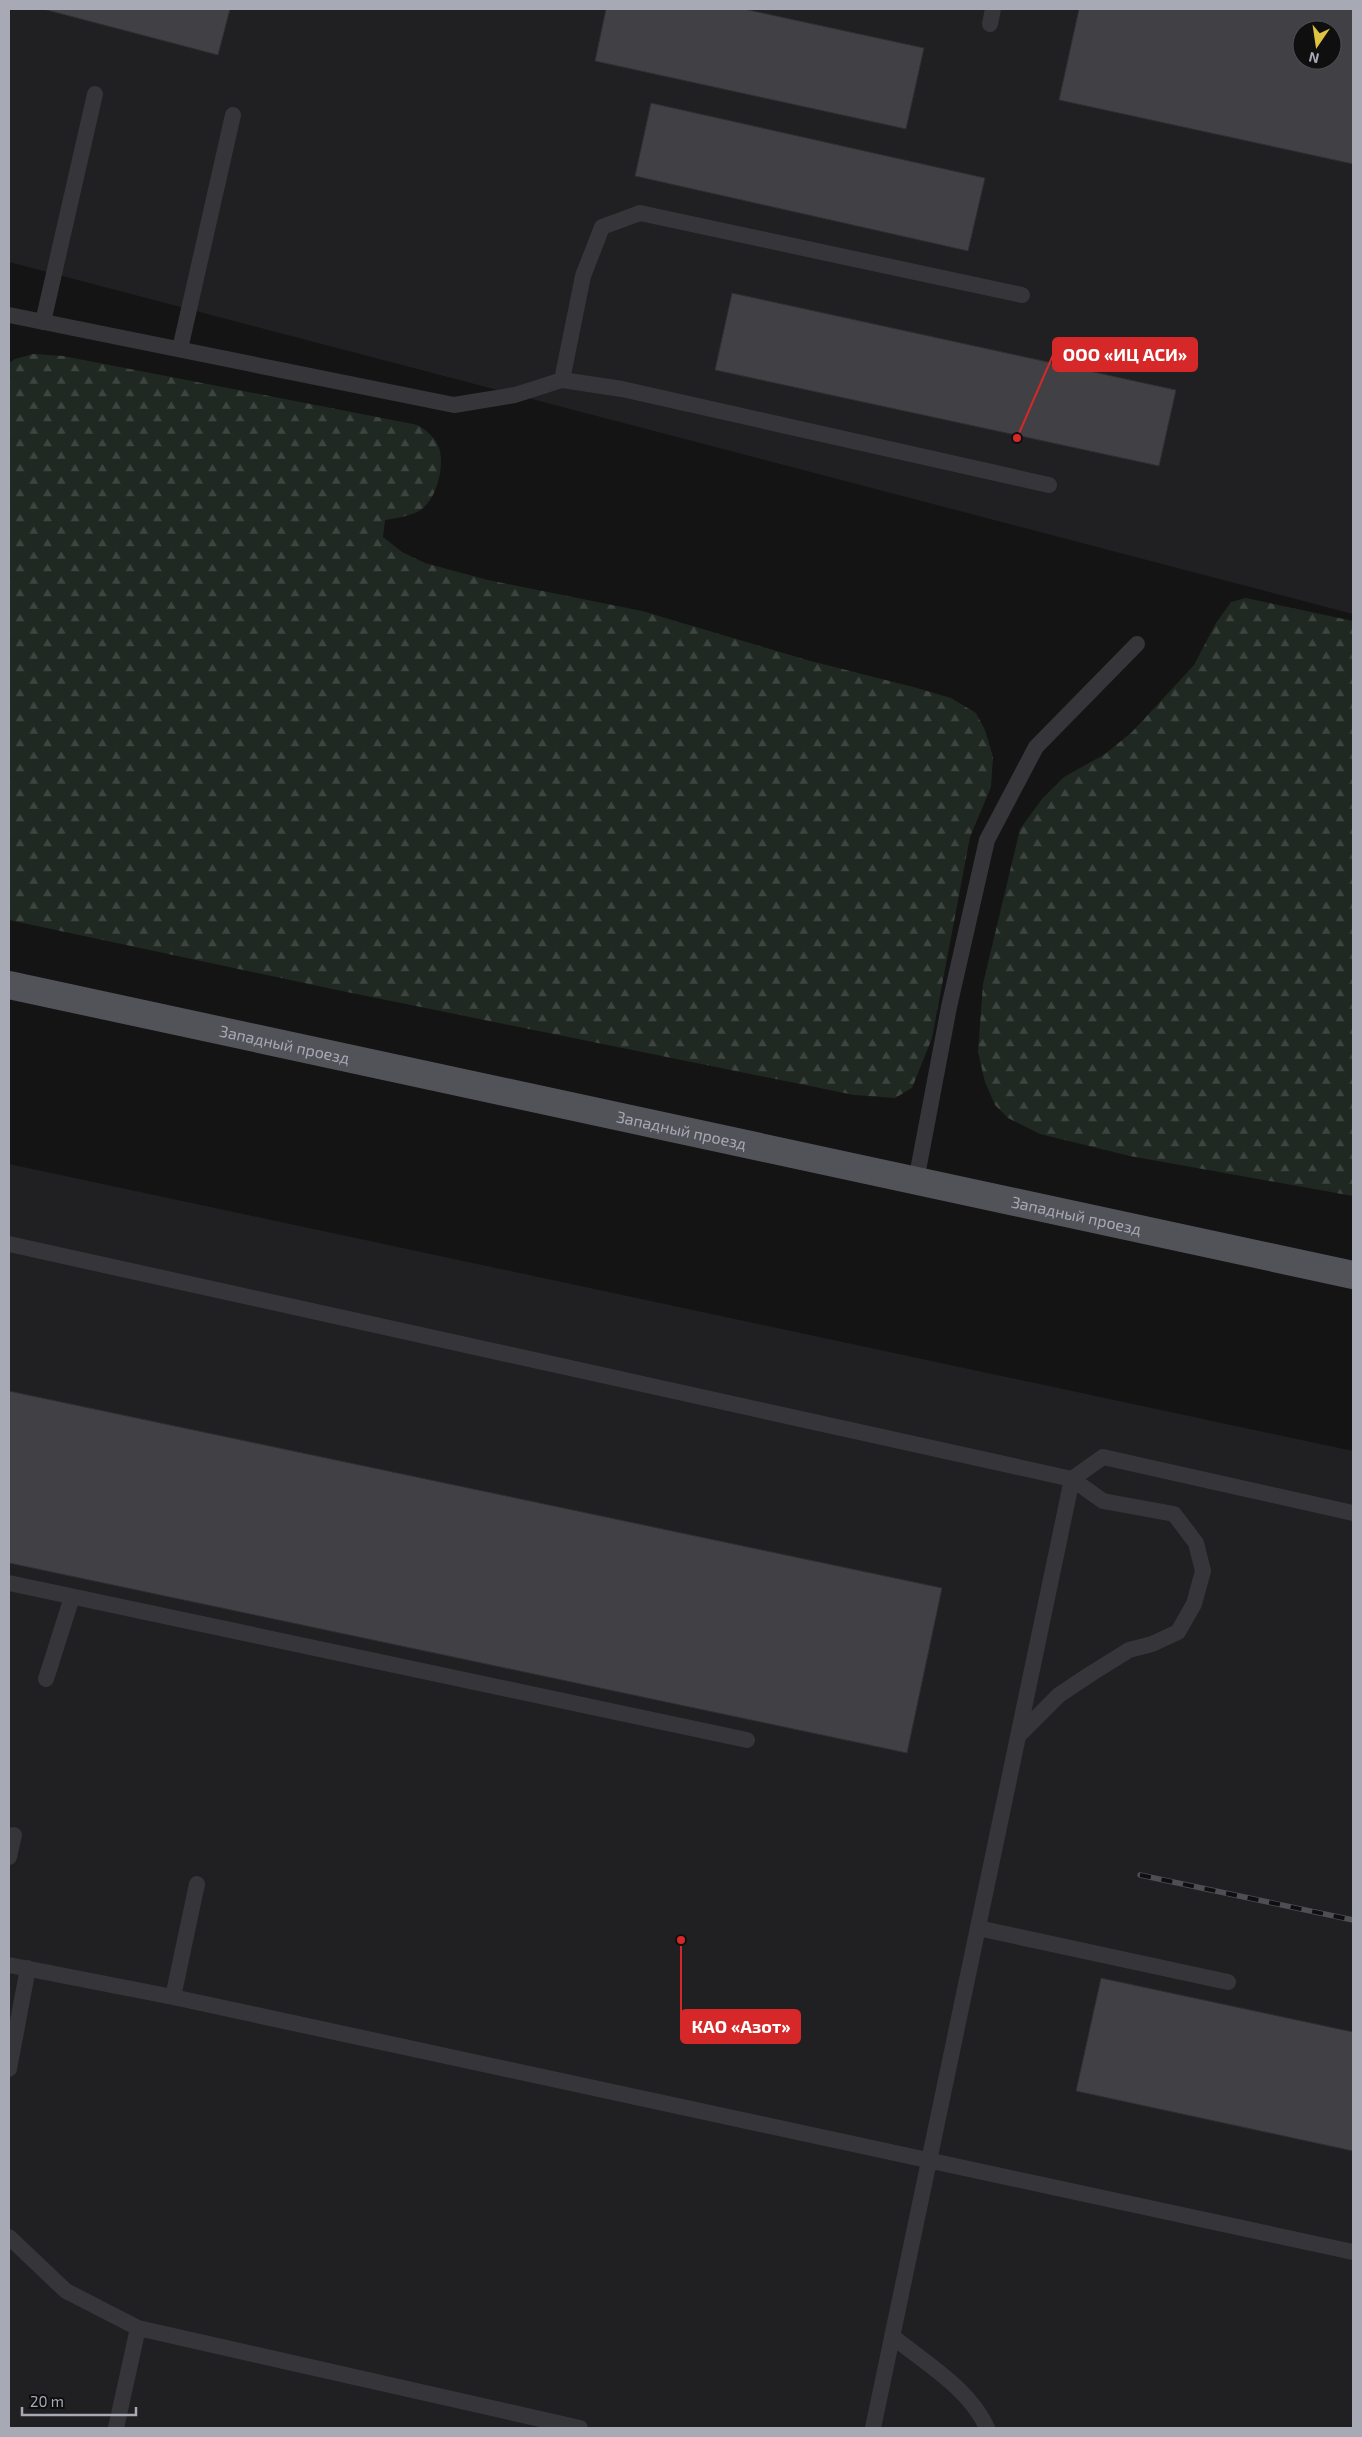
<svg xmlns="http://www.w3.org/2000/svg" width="1362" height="2437" viewBox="0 0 1362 2437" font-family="'Exo 2',sans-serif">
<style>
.built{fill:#202022;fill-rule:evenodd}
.forest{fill:url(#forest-firs)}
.building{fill:#414145;stroke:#2f2e31;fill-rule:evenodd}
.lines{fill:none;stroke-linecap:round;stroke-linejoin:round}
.service{stroke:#35353a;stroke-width:16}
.primary{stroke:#525259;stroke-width:28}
.rail-casing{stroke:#4e4f55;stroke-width:5.5}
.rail{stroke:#0f0f10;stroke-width:4;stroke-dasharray:11;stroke-linecap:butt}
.labels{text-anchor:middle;stroke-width:4;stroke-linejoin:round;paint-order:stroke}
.street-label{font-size:16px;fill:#a7a9b4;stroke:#0f0f10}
.leader{fill:none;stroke:#d62828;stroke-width:2}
.callout-dot{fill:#d62828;stroke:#0f0f10;stroke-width:2}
.callout{fill:#d62828;stroke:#d62828;stroke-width:2}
.callout-label{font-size:18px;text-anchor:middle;font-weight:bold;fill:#fff}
</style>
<defs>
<pattern id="forest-firs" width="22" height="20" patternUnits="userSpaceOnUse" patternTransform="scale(1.25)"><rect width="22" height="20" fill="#202822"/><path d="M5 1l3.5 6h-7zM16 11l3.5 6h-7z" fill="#3e4440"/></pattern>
</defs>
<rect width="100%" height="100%" fill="#141415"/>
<path class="built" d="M9,9H1353V614L9,262ZM1302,30H1332V60H1302Z
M9,1164L1353,1451V2428H9Z"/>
<path class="forest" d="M33,354L63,356L418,425C427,431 435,437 439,448C445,465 437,498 422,509C412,516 396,518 385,520L383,537L402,552L425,563L488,580L642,611L807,660L917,688L951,698L976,713L985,730L993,757L991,787L970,837L932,1038L912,1088L895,1098L854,1095L337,990L9,920V363L15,359Z
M1246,598L1353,621V1196L1130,1156L1040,1134L1008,1118L995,1105L985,1082L978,1052L983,984L1020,829L1042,799L1064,777L1105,754L1132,732L1194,665L1216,623L1231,602Z"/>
<path class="building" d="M43,9H230L218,55Z
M606,9H744L924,48L906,129L595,61Z
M1079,9H1353V164L1059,100ZM1302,30H1332V60H1302Z
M651,103L985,178L968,251L635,176Z
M732,293L1176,390L1159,466L715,370Z
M9,1391L942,1588L907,1753L9,1563Z
M1101,1978L1353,2032V2151L1076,2091Z"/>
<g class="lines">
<path class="service" d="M990,24L993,9
M9,315L454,405L515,395L562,380L622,389L1049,485
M43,322L95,94
M180,349L233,115
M562,380L583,276L602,227L640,213L1022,295
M916,1181L949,1007L987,840L1036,747L1137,644
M9,1244L1072,1479L1103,1501L1174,1514L1196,1543L1203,1571L1194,1604L1178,1632L1152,1644L1129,1650L1089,1675L1059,1695L1018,1736
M9,1583L747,1740
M46,1679L72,1597
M9,1857L14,1835
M978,1928L1228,1982
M9,1965L173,1997L1353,2252
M173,1997L197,1884
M9,2069L28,1968
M9,2237L66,2291L138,2328L116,2428
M138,2328L580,2428
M892,2336C925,2363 970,2389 987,2428
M873,2428L1072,1479L1103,1457L1353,1513"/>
<path class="primary" id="s1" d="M9,985L1353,1275"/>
<defs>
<path id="rail" d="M1140,1875L1353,1920"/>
</defs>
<use href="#rail" class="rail-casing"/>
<use href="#rail" class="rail"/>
</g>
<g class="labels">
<g class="street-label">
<text dy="6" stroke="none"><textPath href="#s1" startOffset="282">Западный проезд</textPath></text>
<text dy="6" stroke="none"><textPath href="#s1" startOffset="688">Западный проезд</textPath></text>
<text dy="6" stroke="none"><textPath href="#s1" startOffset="1092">Западный проезд</textPath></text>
</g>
</g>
<path class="leader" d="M1017 438L1053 355M681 1940L681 2027"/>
<g class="callout-dot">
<circle cx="1017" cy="438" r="5"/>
<circle cx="681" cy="1940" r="5"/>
</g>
<g class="callout">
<rect x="1053" y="338" width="144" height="33" rx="5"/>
<rect x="681" y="2010" width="119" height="33" rx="5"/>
</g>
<g class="callout-label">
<text x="1125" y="361">ООО «ИЦ АСИ»</text>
<text x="741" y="2033">КАО «Азот»</text>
</g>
<rect width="1362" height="2437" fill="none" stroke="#a7a9b4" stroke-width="20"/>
<g transform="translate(1317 45) rotate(193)"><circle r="24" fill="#0f0f10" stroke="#4c4d52"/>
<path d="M0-4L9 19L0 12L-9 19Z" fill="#dfc442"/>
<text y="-8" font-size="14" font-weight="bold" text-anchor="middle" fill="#a7a9b4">N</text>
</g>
<path d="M22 2407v8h114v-8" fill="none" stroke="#a7a9b4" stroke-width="2.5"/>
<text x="30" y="2407" font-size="15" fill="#a7a9b4" stroke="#0f0f10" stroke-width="4" paint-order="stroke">20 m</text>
</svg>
